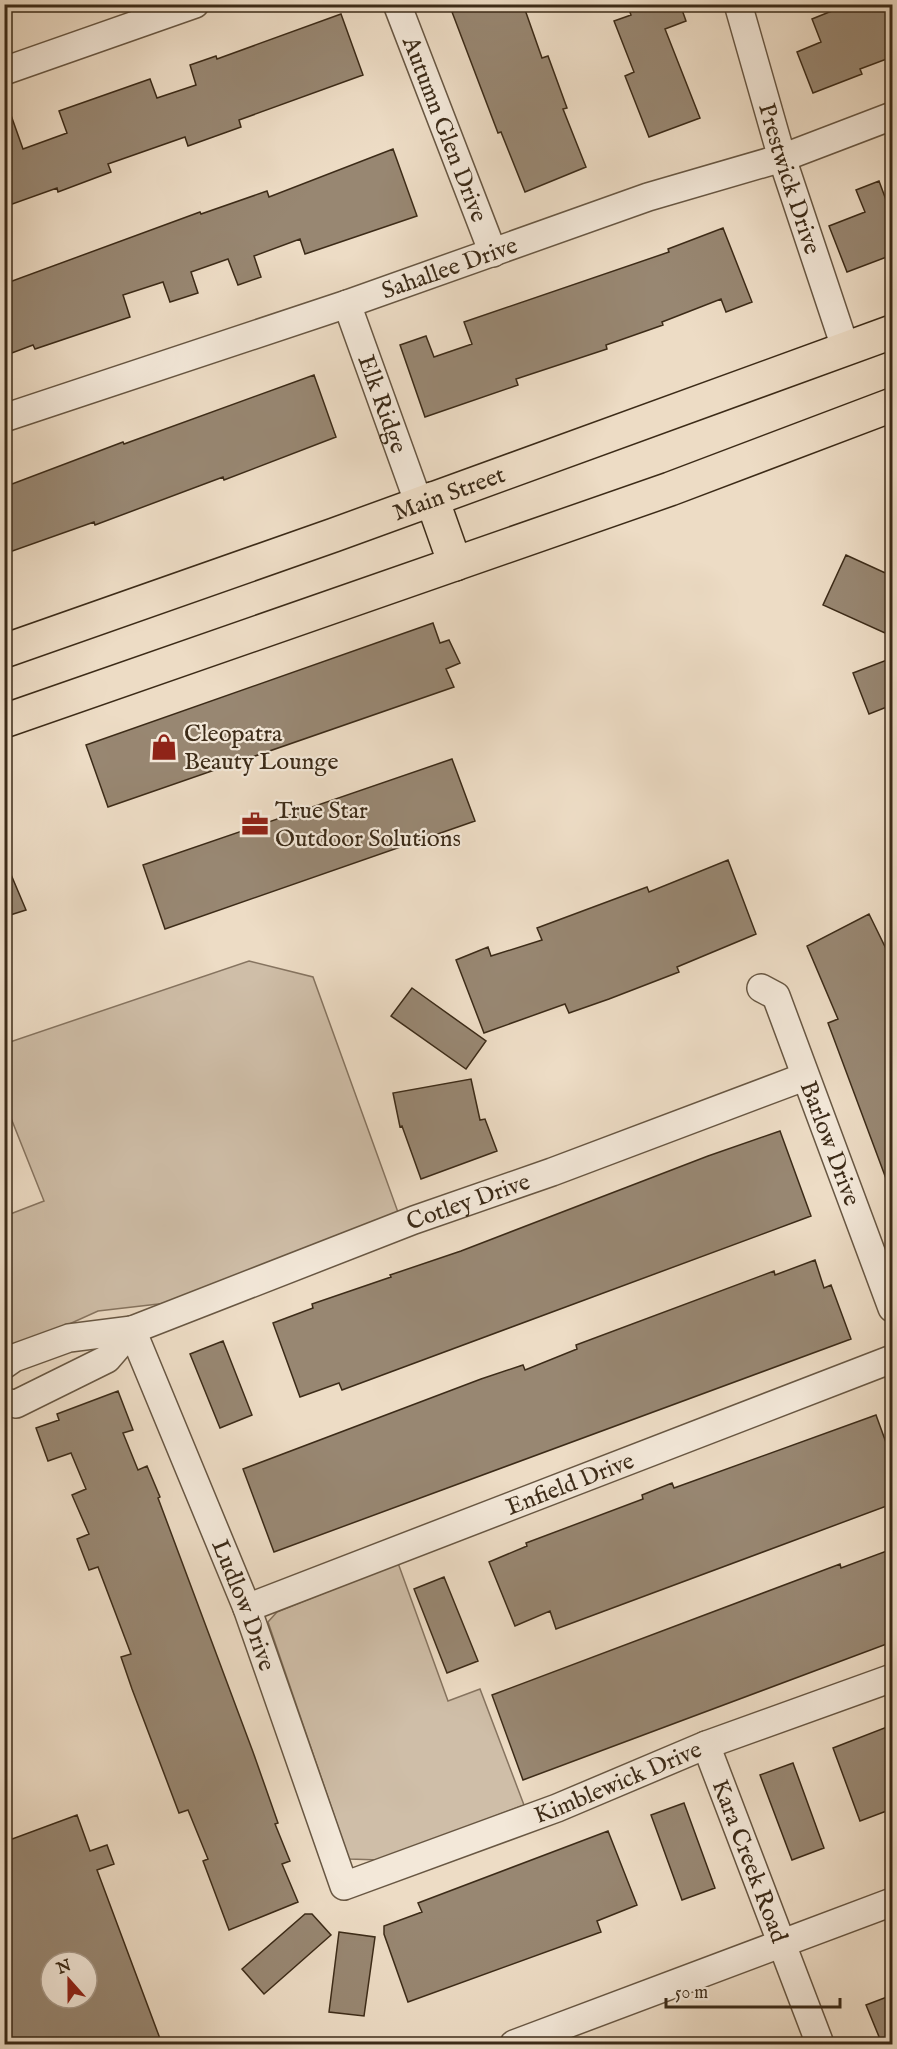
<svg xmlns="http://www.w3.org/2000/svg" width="897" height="2049" viewBox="0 0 897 2049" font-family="'IM FELL English',serif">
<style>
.green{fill:#cfbea8;stroke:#867460;stroke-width:1.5}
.building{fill:#988772;stroke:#3c2b18;stroke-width:1.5;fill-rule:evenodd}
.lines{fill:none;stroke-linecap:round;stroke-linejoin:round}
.minor-casing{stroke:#685743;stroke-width:30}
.major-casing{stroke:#3c2b18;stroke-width:36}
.minor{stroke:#f3e8d9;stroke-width:27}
.major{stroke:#eddcc5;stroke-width:33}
.labels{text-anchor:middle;stroke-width:4.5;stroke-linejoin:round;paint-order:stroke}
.street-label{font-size:24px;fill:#3c2b18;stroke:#f3e8d9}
.poi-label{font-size:24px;fill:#3c2b18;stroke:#f3e8d9;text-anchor:start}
</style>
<rect width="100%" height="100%" fill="#eddcc5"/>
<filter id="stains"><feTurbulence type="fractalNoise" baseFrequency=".00333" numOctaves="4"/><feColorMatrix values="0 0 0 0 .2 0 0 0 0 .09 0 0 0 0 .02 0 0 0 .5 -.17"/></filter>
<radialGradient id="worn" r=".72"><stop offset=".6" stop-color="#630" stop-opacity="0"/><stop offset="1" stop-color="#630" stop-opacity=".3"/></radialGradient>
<path class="green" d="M249,961L313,977L399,1215L167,1303L98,1311L5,1353V1216L44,1201L5,1103L4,1044Z
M398,1563L448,1701L480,1689L524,1805L380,1860L349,1859L268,1622L277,1612Z"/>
<path class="building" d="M472,4H523L542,58L548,56L567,108L563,109L586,167L525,192L501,132L498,133L452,12Z
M627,4H680L686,21L665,29L700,118L649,137L625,76L634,72L614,21L631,15Z
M849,4H892V57L860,69L862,74L813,93L797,52L821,42L812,19Z
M341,14L363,75L239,120L241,127L188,146L185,137L108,164L111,172L58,192L57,188L4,207V104H7L23,149L67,133L59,111L150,79L157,98L196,85L190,65L216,56L217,59Z
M393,149L417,216L305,254L300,239L254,256L261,277L238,285L228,259L191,272L198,293L170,302L163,282L123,295L130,317L35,349L33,345L4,356V284L200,212L201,214L267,191L269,197Z
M879,181L892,216V255L847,272L829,226L865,212L856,190Z
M723,228L752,302L726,312L721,299L662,322L663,325L606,345L607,349L516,379L518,385L425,417L400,345L426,336L434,357L472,344L464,322L669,252L668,249Z
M314,375L336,437L224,480L223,477L95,525L94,522L4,554V487L123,442L124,444Z
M846,555L892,576V617L885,633L823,605Z
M433,623L440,643L449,640L460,663L446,669L454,687L108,807L86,745Z
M892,658V705L869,714L853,673Z
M452,759L475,821L165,929L143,865Z
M4,858L26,910L4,917Z
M728,860L756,934L677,967L679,972L609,999L569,1013L565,1004L484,1033L456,960L488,947L491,956L542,940L537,928L647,887L649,892Z
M869,914L892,961L891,1192L828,1023L838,1019L807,946Z
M412,988L486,1041L466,1069L391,1016Z
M471,1079L480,1120L485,1119L497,1151L421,1179L402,1126L400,1127L393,1093Z
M780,1131L811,1216L342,1390L339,1383L300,1397L273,1323L313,1308L312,1304L391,1277L390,1275L461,1251L708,1156Z
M815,1260L824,1288L831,1285L851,1339L274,1552L243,1469L481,1379L523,1365L525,1370L577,1349L576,1345L774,1271L775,1275Z
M223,1341L252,1415L220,1428L190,1354Z
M118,1391L133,1430L123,1433L138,1470L147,1466L160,1497L158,1498L253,1752L278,1823L275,1824L290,1861L282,1864L298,1902L229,1930L203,1861L208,1859L188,1810L179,1813L132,1689L121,1657L131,1654L98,1567L89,1570L77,1539L89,1534L72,1495L86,1489L71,1453L48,1461L36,1428L59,1420L57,1414Z
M876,1415L892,1459V1504L556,1629L550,1611L515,1626L489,1562L527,1546L526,1543L643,1499L642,1495L672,1483L674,1488Z
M892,1549V1642L523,1780L492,1695L840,1564L841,1568Z
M444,1577L478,1661L447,1673L414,1589Z
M892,1725V1809L860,1821L833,1748Z
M793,1763L824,1848L792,1860L760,1775Z
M684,1803L715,1888L682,1900L651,1815Z
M77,1815L90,1851L107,1845L114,1864L97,1870L162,2044H4V1842ZM51,1962H87V1998H51Z
M608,1831L637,1905L597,1921L601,1932L408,2002L384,1934V1926L422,1912L418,1903Z
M305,1914H312L331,1935L264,1994L242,1969Z
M339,1932L375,1937L364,2016L329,2012Z
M892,1995V2044H882L866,2005Z"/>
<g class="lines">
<defs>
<g id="minor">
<path id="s1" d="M397,4L493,253"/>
<path id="s2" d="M738,4L782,158L846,350"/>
<path d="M4,71L195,4"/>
<path id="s3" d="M347,304L419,504"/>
<path id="s4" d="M4,418L347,304L648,197L782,158L892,116"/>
<path id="s5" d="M761,988L776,996L892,1308"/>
<path id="s6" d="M132,1330L247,1608L344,1886L557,1808L706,1745L892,1678"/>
<path id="s7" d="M4,1365L14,1358L69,1338L132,1330L414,1220L552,1172L804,1077"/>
<path d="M4,1402L16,1404L107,1359L132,1330"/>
<path id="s8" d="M247,1608L892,1359"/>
<path id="s9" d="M706,1745L820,2044"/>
<path d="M514,2044L892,1902"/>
</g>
<g id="major">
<path d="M432,499L455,564"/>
<path id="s10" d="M4,651L334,535L892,332"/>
<path d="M4,721L670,489L892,405"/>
</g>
</defs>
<use href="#minor" class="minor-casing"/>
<use href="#major" class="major-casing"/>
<use href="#minor" class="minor"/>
<use href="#major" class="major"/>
</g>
<defs>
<symbol id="shop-bare" viewBox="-9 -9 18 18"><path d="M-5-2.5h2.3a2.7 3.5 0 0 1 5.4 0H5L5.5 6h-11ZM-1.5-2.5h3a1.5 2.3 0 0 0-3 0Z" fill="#8f2418" stroke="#f3e8d9" stroke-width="2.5" paint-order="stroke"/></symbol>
<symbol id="office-bare" viewBox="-9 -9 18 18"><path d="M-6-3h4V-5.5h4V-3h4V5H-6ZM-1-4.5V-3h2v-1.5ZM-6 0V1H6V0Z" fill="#8f2418" stroke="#f3e8d9" stroke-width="2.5" paint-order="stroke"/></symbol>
</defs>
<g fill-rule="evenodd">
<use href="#shop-bare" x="145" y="728" width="38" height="38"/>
<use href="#office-bare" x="236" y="805" width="38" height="38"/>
</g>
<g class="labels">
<g class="street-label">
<text dy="8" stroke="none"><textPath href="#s1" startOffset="134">Autumn Glen Drive</textPath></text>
<text dy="8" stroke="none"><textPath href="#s2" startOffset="182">Prestwick Drive</textPath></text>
<text dy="8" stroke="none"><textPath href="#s4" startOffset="470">Sahallee Drive</textPath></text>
<text dy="8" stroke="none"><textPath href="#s3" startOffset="106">Elk Ridge</textPath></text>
<text dy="8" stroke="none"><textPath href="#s10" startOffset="472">Main Street</textPath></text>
<text dy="8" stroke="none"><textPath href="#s5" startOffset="174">Barlow Drive</textPath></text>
<text dy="8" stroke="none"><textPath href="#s7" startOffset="494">Cotley Drive</textPath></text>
<text dy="8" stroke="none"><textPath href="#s8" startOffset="346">Enfield Drive</textPath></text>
<text dy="8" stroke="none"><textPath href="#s6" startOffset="297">Ludlow Drive</textPath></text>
<text dy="8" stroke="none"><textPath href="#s6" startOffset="888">Kimblewick Drive</textPath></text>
<text dy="8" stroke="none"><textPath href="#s9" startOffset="124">Kara Creek Road</textPath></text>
</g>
<g class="poi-label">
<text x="184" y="741">Cleopatra<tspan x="184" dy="28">Beauty Lounge</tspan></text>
<text x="275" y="818">True Star<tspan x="275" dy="28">Outdoor Solutions</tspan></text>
</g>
</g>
<rect width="897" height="2049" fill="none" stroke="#eddcc5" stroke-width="24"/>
<rect x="6" y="6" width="885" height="2037" fill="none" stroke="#3c2b18" stroke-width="3"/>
<rect x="12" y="12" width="873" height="2025" fill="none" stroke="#3c2b18" stroke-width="1.5"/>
<g transform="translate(69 1980) rotate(339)"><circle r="28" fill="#f3e8d9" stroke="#aa9c8c" stroke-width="1.5"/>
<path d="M0-4.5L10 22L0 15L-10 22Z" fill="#8f2418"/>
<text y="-9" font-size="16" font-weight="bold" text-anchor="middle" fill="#3c2b18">N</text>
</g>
<path d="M666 1998v9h174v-9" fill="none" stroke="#3c2b18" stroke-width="3"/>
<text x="675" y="1998" font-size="18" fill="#3c2b18" stroke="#f3e8d9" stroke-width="4.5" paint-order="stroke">50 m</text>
<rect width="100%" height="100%" filter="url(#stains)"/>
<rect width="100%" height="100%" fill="url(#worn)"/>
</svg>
